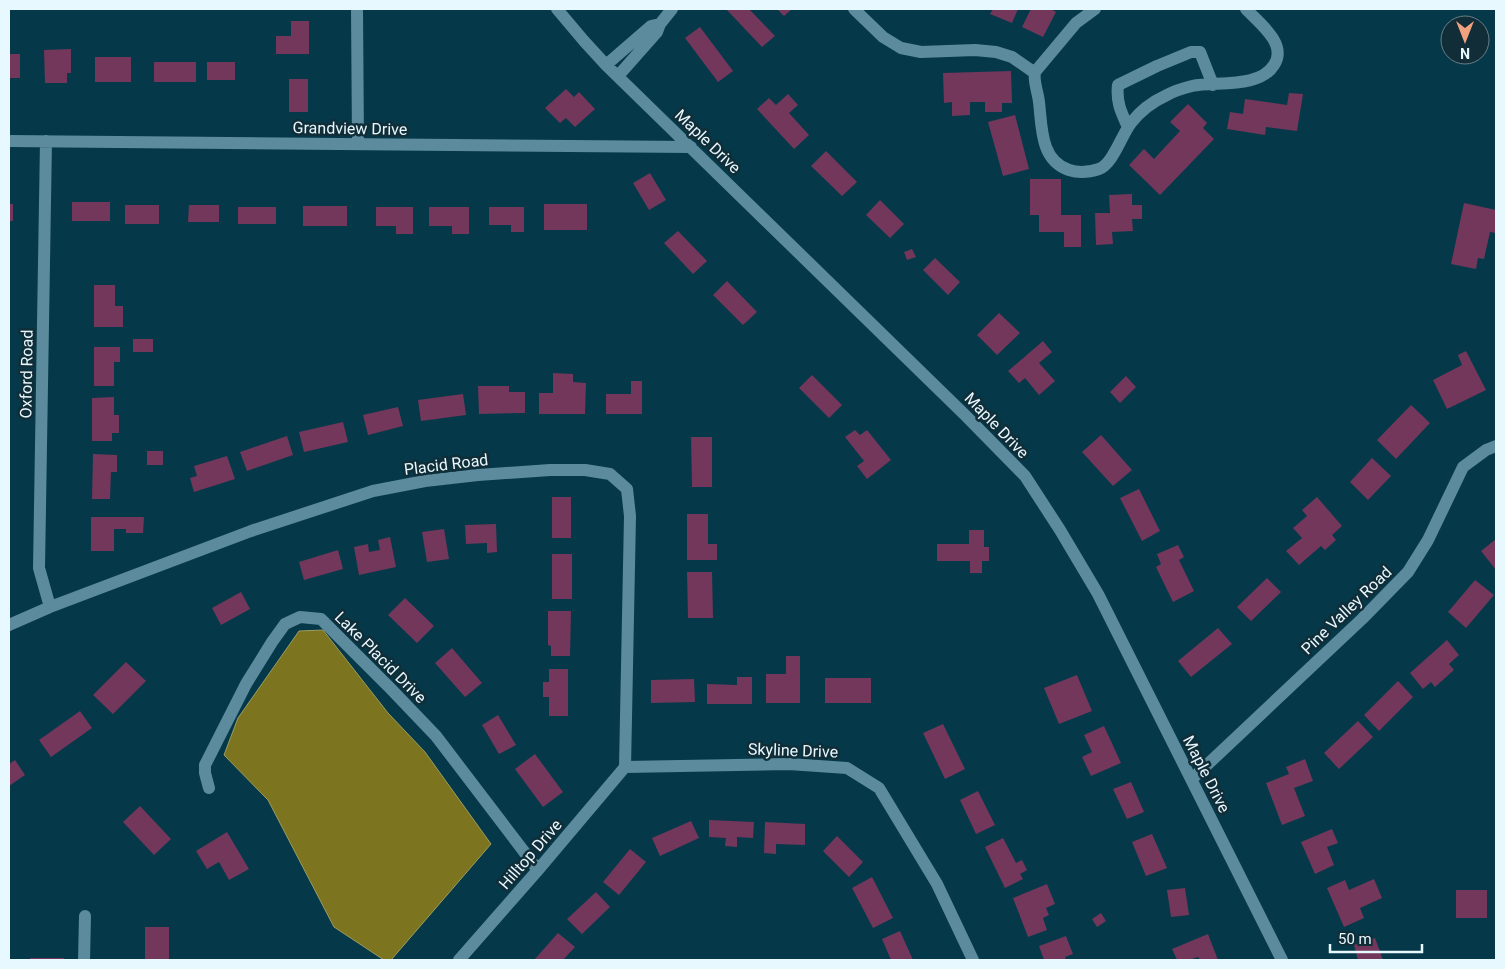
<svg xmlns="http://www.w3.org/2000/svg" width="1505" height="969" viewBox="0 0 1505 969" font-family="Roboto,sans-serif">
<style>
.water{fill:#7c741e;stroke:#9c9c62}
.building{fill:#72375b}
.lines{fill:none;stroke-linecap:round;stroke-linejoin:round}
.minor{stroke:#5c8b9e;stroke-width:12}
.labels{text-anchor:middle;stroke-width:5;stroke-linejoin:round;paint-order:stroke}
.street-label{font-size:16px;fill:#e8f8ff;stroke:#112d37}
</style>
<rect width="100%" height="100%" fill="#053949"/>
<path class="water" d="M323,630L388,713L425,752L491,844L391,960H384L334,927L268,800L224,755L238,718L299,631Z"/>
<path class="building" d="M726,9H749L775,36L762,47Z
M777,9H792L784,16Z
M993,9H1018L1012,23L990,14Z
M1031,9H1051L1056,12L1043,37L1022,27Z
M291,21H309V54H276V36H291Z
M700,27L733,71L718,82L685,38Z
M71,49V73H67V83H45L44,50Z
M9,54H20V78H9Z
M95,57H131V82H95Z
M154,62H196V82H154Z
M207,62H235V80H207Z
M1011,71L1012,103H1002V112H985V102H970V115L952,116V102L944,103L943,73Z
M289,79H308V112H289Z
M566,89L574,97L579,92L595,109L575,127L566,118L560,123L545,108Z
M1289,93L1303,94L1297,131L1266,127L1265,135L1227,129L1230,112L1243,114L1245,99L1287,105Z
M788,94L798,105L789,113L809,135L794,149L757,109L769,98L776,105Z
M1188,104L1207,123L1203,128L1214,139L1160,195L1129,165L1144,149L1154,159L1180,131L1170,122Z
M1015,115L1029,169L1003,176L988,122Z
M826,151L857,182L842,196L811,166Z
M650,173L666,200L649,210L633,183Z
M1030,179H1061V215H1081V247H1064V232H1039V215H1030Z
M1132,194V205H1142V219H1132L1133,231L1112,232L1113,244L1096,245L1095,213H1110L1109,195Z
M880,200L904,224L890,238L866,215Z
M72,202H110V221H72Z
M1464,203L1496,210V233L1490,232L1484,259L1478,258L1476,269L1451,264Z
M9,204H13V221H9Z
M544,204H587V230H544Z
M125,205H159V224H125Z
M189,205H219V222H188Z
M303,206H347V226H303Z
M238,207H276V224H238Z
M376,207H413V234H396V226H376Z
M429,207H469V234H452V226H429Z
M489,207H524V232H511V225H489Z
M678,231L707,261L693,274L664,243Z
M912,249L916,257L907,260L904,252Z
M935,258L960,282L948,295L923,270Z
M727,281L757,312L743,325L713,295Z
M94,285H115V306H123V327H94Z
M999,313L1020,333L997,355L977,335Z
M133,339H153V352H133Z
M1043,341L1052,352L1039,363L1055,381L1039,395L1025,378L1019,383L1008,371Z
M94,347H120V362H114V386H94Z
M1466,351L1486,390L1447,409L1433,380L1462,365L1458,355Z
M553,373L573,374V382L586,383L585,414H539V393H553Z
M812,375L842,405L829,418L799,388Z
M1126,376L1136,387L1120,403L1110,392Z
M631,381H642V414H606V394H631Z
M478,386H509V392H525V413L479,414Z
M463,394L466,415L421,421L418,400Z
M114,397V415H119V433H112V441H92V398Z
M1411,405L1430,423L1396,459L1377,440Z
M398,407L403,426L368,435L363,415Z
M343,422L348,442L304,452L299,432Z
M855,430L860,435L867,430L891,460L867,479L857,466L864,461L845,437Z
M1101,435L1132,470L1113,486L1082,452Z
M287,436L293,455L247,471L240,452Z
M691,437H712V487H692Z
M147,451H163V465H147Z
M93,454L117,455V472H111L110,499H92Z
M227,456L235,479L194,492L190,478L197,476L194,466Z
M1372,458L1391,476L1368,500L1350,482Z
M1139,489L1160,531L1142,541L1120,498Z
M552,497H571V538H552Z
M1317,497L1342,526L1332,535L1336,540L1325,550L1321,546L1299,565L1286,551L1302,538L1293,528L1307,516L1302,510Z
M687,514H708V544H717V560H687Z
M91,517H144L143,533H126V529H114V551H91Z
M496,524L497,552L487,553V543L466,544L465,525Z
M444,529L449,559L427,562L422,532Z
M969,530H984V547H989V561H982V573H970V561H937V544H969Z
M390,537L396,567L359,575L354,547L368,544L369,552L380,550L378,540Z
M1496,539V570L1481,551Z
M1178,545L1184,557L1179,560L1194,591L1173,602L1156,567L1161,564L1157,554Z
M338,550L343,569L304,580L299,562Z
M552,554H572V599H552Z
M687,572H712L713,618H688Z
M1267,578L1281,592L1251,621L1237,607Z
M1475,580L1494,595L1466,628L1448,612Z
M241,592L250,609L221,625L212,608Z
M405,598L434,626L417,643L388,615Z
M548,611H571L570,656H551V646L548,645Z
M1218,628L1232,644L1191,677L1178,661Z
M1447,640L1459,655L1449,664L1454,670L1435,687L1431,682L1423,689L1410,673Z
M452,648L482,683L465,697L435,663Z
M786,656H800V703H766V674H786Z
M126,662L146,681L113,714L93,695Z
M549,669H568V716H549V697H543V682H549Z
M1077,675L1092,711L1059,724L1044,688Z
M737,677H752V704H707V684L737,685Z
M825,678H871V703H825Z
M694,679L695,702L651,703V680Z
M1398,681L1413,697L1379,731L1364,715Z
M80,711L92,728L51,757L39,740Z
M498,715L516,745L499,754L482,725Z
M1358,721L1373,737L1339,769L1324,753Z
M943,724L965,769L945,779L923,733Z
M1104,726L1121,763L1091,776L1082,757L1092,752L1084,735Z
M535,754L563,792L543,807L515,769Z
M1305,759L1313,781L1294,788L1305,816L1282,825L1266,783L1289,774L1286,767Z
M15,760L25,775L9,786V764Z
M1131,782L1144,812L1127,819L1113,789Z
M978,791L995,825L976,834L960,800Z
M140,806L171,839L154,855L123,822Z
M709,820L754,822L753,838L737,837V847L725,846L726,838L709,837Z
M691,821L699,838L660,856L652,838Z
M765,822L805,824V845L776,844V854L764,853Z
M1332,829L1338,843L1327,847L1334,865L1315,874L1301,842Z
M227,832L249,869L229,880L219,862L207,869L196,851Z
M1152,834L1167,868L1146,876L1132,842Z
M837,836L863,862L849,877L823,851Z
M1003,838L1016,863L1022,860L1027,870L1020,874L1023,879L1005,888L985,847Z
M630,849L646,862L619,895L603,882Z
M872,877L893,918L873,928L852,888Z
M1374,879L1382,898L1360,908L1364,918L1344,927L1327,888L1345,880L1349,890Z
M1047,884L1055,904L1046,908L1049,915L1043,918L1047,930L1028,937L1013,898Z
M1185,888L1189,915L1171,917L1167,890Z
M1456,890H1487V918H1456Z
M596,892L610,907L582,934L567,919Z
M1101,913L1106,921L1097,927L1092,919Z
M145,927H169V959H145Z
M900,931L913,960H891L882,939Z
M558,933L575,947L563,960H534Z
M1208,934L1218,960H1200L1198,957L1189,960H1177L1172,949Z
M1066,936L1073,954L1065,957L1066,960H1044L1039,946Z
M1375,938L1383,960H1358L1354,945Z
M30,958H64V960H30Z"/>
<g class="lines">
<path class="minor" d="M357,9L358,144
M557,9L584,41L606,65L965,415L1025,476L1060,530L1098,594L1282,960
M854,9L883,37L901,48L921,52L975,50L996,52L1012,57L1035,73
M1095,9L1076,23L1035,72C1033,81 1038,92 1039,102C1042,127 1040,160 1069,170C1078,173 1090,172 1099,169C1113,164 1122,134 1131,123C1140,111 1154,101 1167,95C1174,91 1184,88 1192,86C1216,81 1259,89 1274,65C1288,44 1259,23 1246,9
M606,65L651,26L660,24
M618,76L657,32L660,24L672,9
M1128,127C1121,112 1116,102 1118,85L1157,66L1191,52H1200L1213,85
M9,141L691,147
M46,141L39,568L50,607
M9,625L50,607L251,531L373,491L425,481L478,475L550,470H585L610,474L627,489L630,516L625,767
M625,767L789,764L847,768L879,788L937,884L973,960
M1192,779L1362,619L1408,572L1428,540L1463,467L1486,450L1496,446
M209,788L205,773V765L246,684L272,642L285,624L300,617L321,619L391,689L436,736L538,870
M84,960L85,916
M459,960L538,870L625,767"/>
</g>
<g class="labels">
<g class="street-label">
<text transform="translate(350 128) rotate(1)" y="6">Grandview Drive</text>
<text transform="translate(708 141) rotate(44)" y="6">Maple Drive</text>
<text transform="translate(26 374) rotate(-89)" y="6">Oxford Road</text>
<text transform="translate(997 425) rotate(46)" y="6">Maple Drive</text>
<text transform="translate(446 464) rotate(-7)" y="6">Placid Road</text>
<text transform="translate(1346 610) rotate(-44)" y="6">Pine Valley Road</text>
<text transform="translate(381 657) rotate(45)" y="6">Lake Placid Drive</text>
<text transform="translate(793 750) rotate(2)" y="6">Skyline Drive</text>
<text transform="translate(1207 774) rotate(63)" y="6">Maple Drive</text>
<text transform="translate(530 854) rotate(-49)" y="6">Hilltop Drive</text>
</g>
</g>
<rect width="1505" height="969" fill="none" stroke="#e8f8ff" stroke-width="20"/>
<g transform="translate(1465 40) rotate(180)"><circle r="24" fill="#112d37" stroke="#677e87"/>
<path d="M0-4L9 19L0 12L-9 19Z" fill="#f2a17e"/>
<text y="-8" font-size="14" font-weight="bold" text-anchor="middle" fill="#e8f8ff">N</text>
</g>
<path d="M1330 944v8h92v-8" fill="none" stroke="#e8f8ff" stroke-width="2.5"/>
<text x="1338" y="944" font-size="15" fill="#e8f8ff" stroke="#112d37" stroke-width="4" paint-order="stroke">50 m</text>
</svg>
